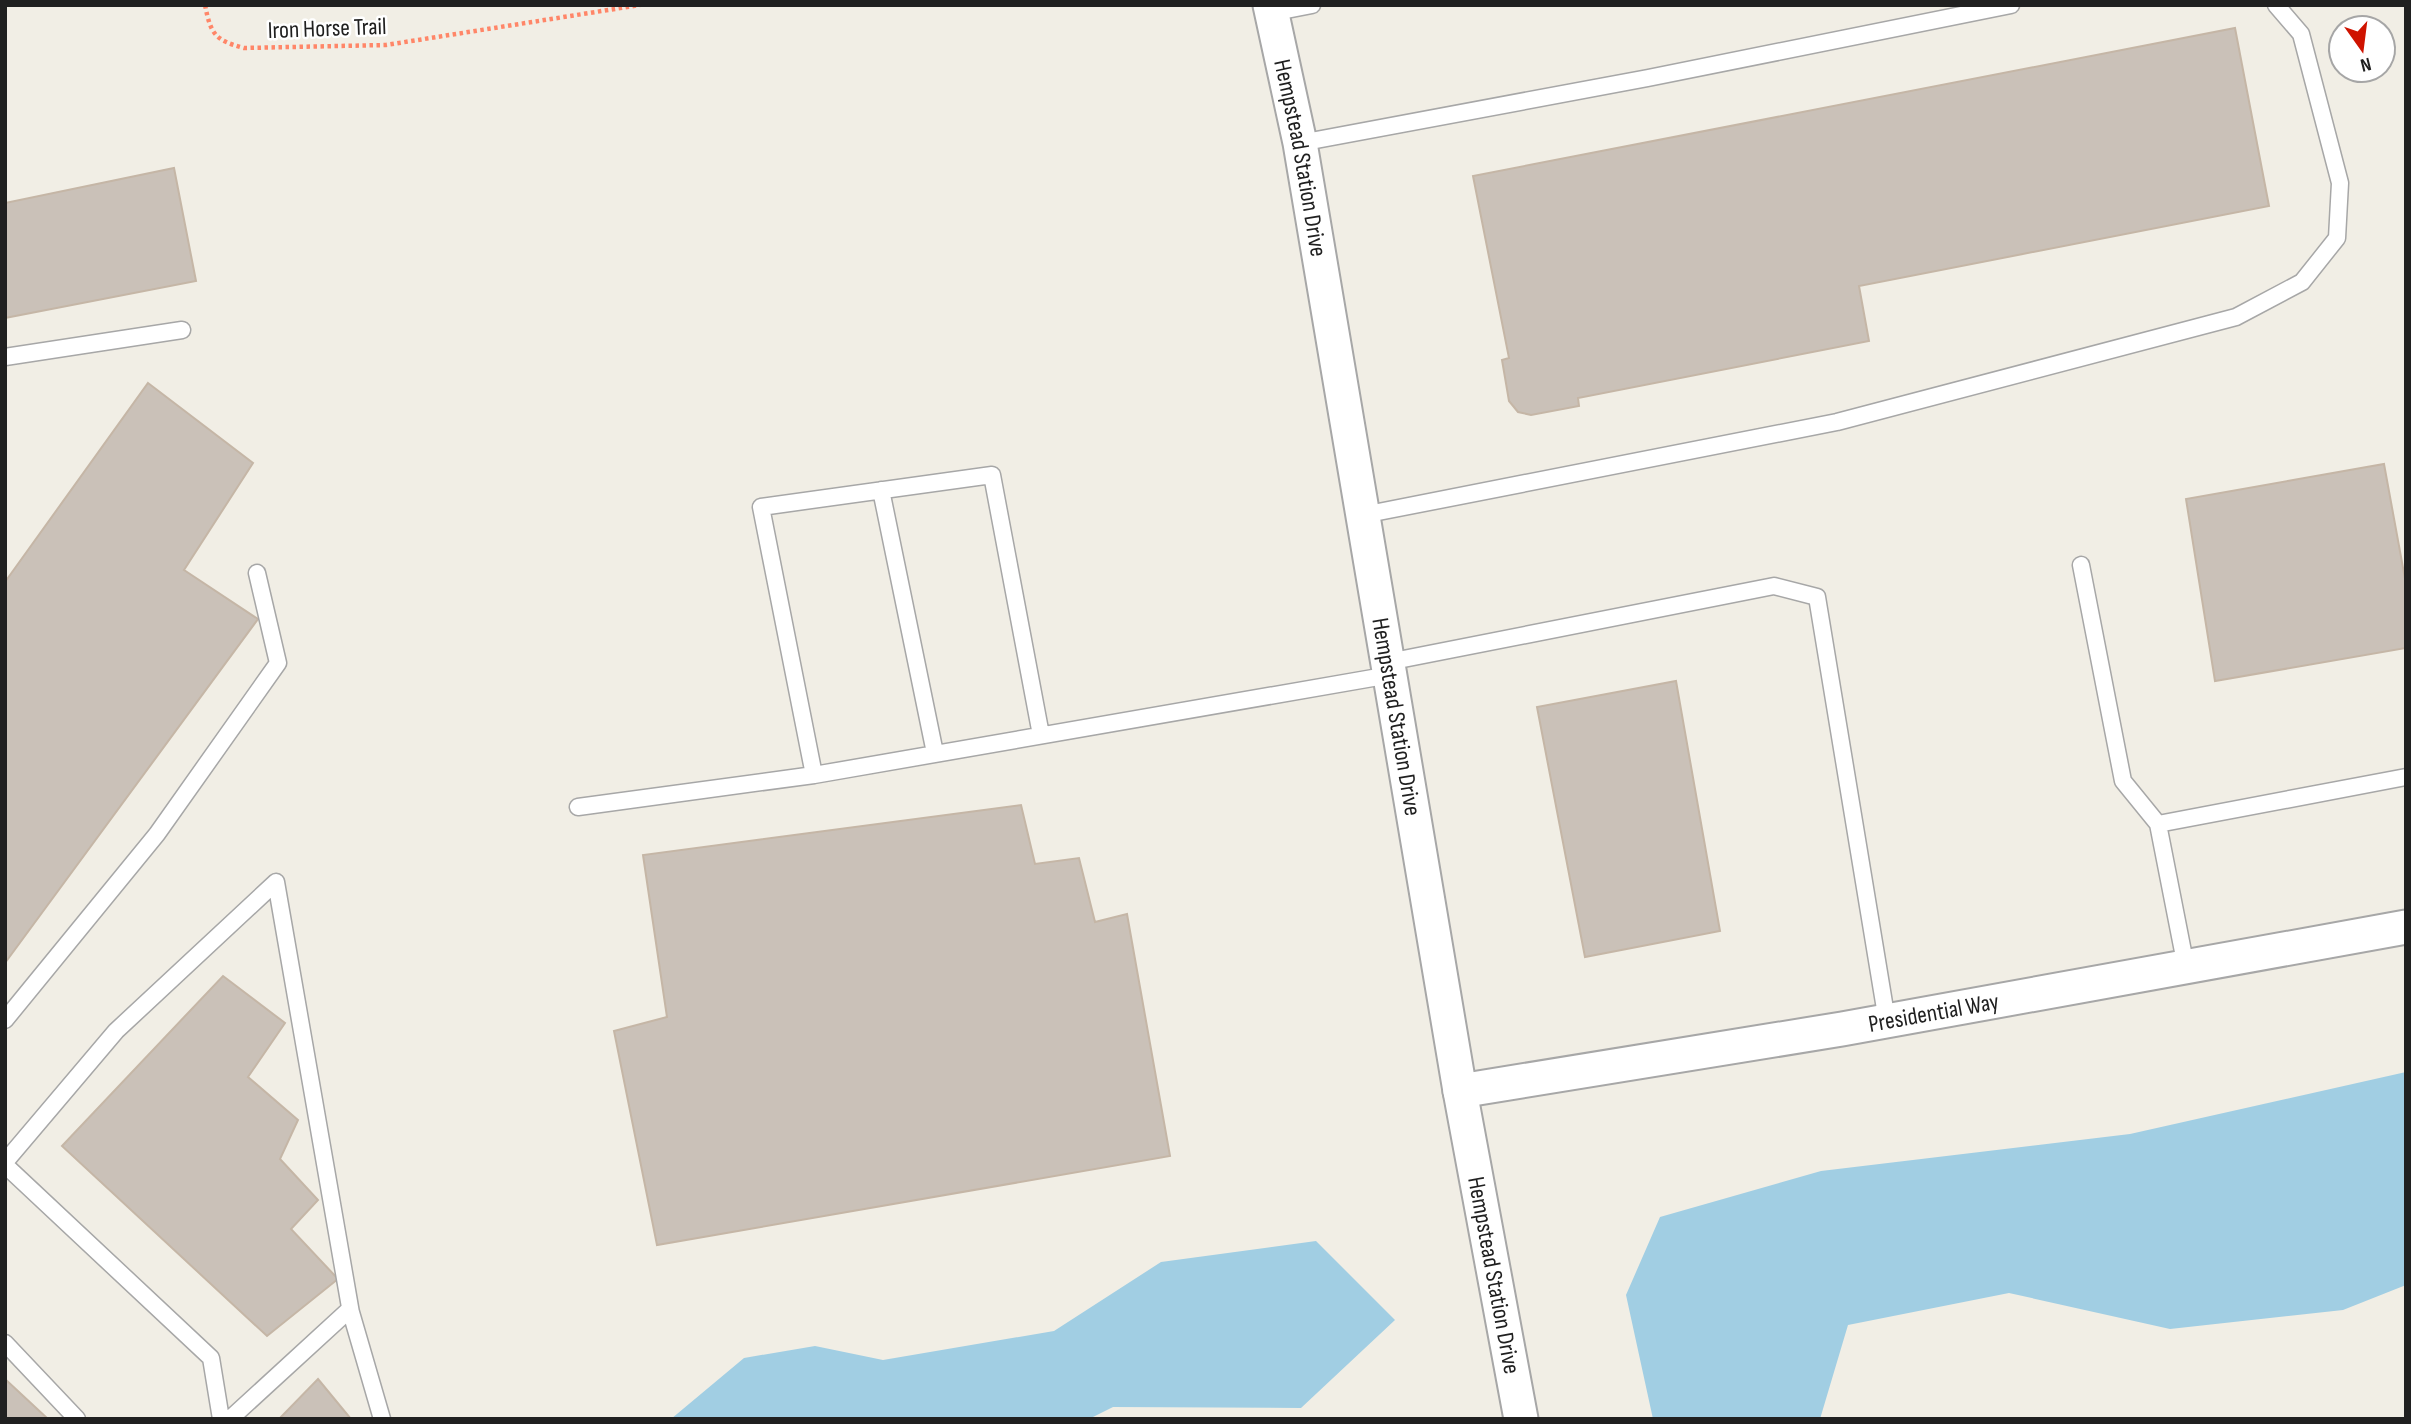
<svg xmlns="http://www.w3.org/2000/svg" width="2411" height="1424" viewBox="0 0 2411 1424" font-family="'Sofia Sans Condensed',sans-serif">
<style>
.water{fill:#a1cee3}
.building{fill:#cac1b8;stroke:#c5b6a6;stroke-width:2}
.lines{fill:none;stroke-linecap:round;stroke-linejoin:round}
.service-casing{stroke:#a7a7a7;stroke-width:19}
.minor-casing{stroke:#a7a7a7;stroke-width:37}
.path{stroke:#ff8668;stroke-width:4.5;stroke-dasharray:3.5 3.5;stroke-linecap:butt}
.service{stroke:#fff;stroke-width:16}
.minor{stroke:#fff;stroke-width:33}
.labels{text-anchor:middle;stroke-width:5;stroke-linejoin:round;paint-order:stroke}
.street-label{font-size:24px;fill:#202020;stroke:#fff}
</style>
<rect width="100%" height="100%" fill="#f1eee5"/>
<path class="water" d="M2406,1072V1285L2343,1310L2170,1329L2009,1293L1848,1325L1820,1419H1653L1626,1295L1660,1217L1821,1171L2130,1134Z
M1316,1241L1395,1320L1301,1408L1113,1407L1089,1419H671L744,1358L815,1346L883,1360L1054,1331L1161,1262Z"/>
<path class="building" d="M2235,28L2269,206L1859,286L1869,341L1578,398L1579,406L1531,415L1518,412L1509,401L1502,360L1509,358L1473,176Z
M174,168L196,281L5,318V203Z
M148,383L253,463L184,570L258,619L5,963V582Z
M2384,464L2406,584V648L2215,681L2186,499Z
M1676,681L1720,931L1585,957L1537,707Z
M1021,805L1035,864L1079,858L1095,922L1127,914L1170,1156L657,1245L614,1031L667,1017L643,855Z
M223,976L285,1023L248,1077L298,1120L280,1159L318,1200L291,1229L338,1279L267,1336L62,1146Z
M5,1379L48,1419H5Z
M318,1379L351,1419H279Z"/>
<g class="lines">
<defs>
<path id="service" d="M1271,13L1312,5
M1300,143L1648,78L2011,5
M5,357L182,330
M881,490L935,753
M1363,515L1837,422L2236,317L2302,282L2337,238L2340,183L2301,34L2276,5
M2081,565L2123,781L2158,824
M1388,662L1774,586L1817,597L1887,1021
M1041,735L992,475L761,507L814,775L1390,675
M578,807L814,775
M2186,967L2158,824L2406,777
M5,1020L157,834L278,663L257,573
M5,1162L116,1031L276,882L351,1313
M5,1165L211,1358L221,1419
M5,1343L77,1419
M230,1419L350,1309L382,1419"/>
<g id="minor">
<path id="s1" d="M1270,5L1300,143L1460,1091L1521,1419"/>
<path id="s2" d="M1460,1091L1842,1029L2406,927"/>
</g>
</defs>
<use href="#service" class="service-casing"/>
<use href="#minor" class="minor-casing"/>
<path class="path" d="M205,5C211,35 215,40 244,48L386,45L640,5"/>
<use href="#service" class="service"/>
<use href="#minor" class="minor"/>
</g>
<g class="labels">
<g class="street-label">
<text transform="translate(327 28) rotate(-2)" y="8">Iron Horse Trail</text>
<text dy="8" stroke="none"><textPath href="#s1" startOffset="156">Hempstead Station Drive</textPath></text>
<text dy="8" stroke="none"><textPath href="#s1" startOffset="723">Hempstead Station Drive</textPath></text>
<text dy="8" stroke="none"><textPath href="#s2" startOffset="480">Presidential Way</textPath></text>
<text dy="8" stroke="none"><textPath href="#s1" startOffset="1290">Hempstead Station Drive</textPath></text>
</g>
</g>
<rect width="2411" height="1424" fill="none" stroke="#202020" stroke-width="14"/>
<g transform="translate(2362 49) rotate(166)"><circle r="33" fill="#ffffff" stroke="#a6a6a6" stroke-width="2"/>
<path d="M0-5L12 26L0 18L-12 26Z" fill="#cf1300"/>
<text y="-10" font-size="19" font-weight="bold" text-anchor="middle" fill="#202020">N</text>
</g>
</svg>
